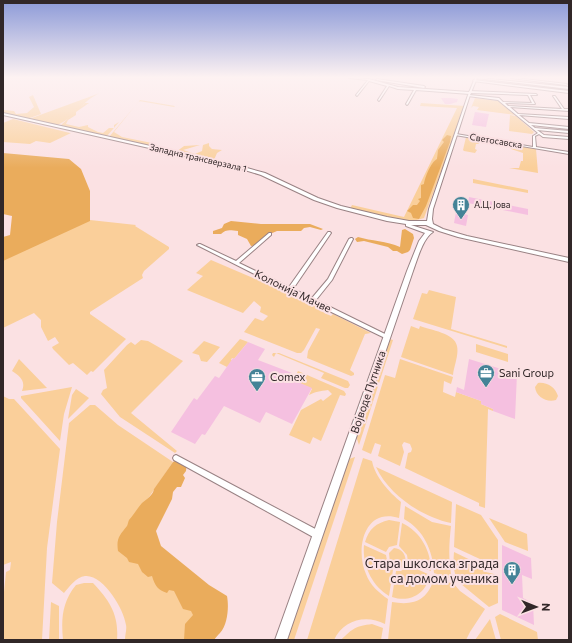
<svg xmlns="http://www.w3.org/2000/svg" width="572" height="643" viewBox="0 0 572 643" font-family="Commissioner,sans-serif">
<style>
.green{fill:#facf9a}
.forest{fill:#eaac5c}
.building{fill:#f5c0e0}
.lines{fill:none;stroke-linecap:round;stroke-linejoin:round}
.street-casing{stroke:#998284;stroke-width:2}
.secondary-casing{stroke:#998284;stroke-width:2}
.street{fill:#fff;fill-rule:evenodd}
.secondary{fill:#fff;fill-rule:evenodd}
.labels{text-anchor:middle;stroke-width:4;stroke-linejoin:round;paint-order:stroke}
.far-street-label{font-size:9px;fill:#312728;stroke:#fbe1e3}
.far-poi-label{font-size:9px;fill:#312728;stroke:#fbe1e3;text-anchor:start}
.street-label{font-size:11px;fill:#312728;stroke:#fbe1e3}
.poi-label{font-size:11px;fill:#312728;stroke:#fbe1e3;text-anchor:start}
.near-poi-label{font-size:13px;fill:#312728;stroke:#fbe1e3;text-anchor:end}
</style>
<rect width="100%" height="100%" fill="#fbe1e3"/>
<path class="green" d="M100,93C83,100 73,119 57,125L29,119Z
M33,95L41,114L27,119L3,113V110L14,111L16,114L27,113L34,107L29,97Z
M475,98L499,101L515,115L477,110L479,107L473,106L471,108Z
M140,100L175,106L174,107L139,101L114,132L122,137L152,143L150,146L109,137Z
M85,103H89L76,112V115L68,120L66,124L79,127L88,125V127L98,132L103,133L109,128H114V125L119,122L107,136L60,126Z
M421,103L465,106L424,218L413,221H405L350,209L352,205L404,217L457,108L420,106Z
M510,115L516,116L534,132L532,134L509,131Z
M13,119L70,133H71L50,143L36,141L30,144L3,142V123Z
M466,137L479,139H477L479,144H476L475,149L477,150L475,153L464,151L463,150Z
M209,143V146L212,149L222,150L217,153L214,160L176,152L184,146L200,145L183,150L195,154L202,151L203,145Z
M510,144L536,149L538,173L509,168H519L521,161H523V153L511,149Z
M473,179L528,190V193L473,183Z
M90,220L136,225L135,226L169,247V249L144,271L142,275L143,278L90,312V314L126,339L93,372L91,371L87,375L73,363L69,365L53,349L52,347L59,343L55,337L48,341L41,327V320L34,313L3,328V268L4,267L3,259Z
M211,260L286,292L322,309L321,311L331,316L333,314L371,333L365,334L350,370L354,373V375L351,376L307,358L308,351L320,329L316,328L304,350L301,353H297L244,332L255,318L263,321L268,316L260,312L261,307L254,301L243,313L187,290L203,276L196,273Z
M429,290L456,297L451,329L507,346V348L413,319L422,293L427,294Z
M411,326L419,329L420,326C430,330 455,333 457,346C459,355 454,366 453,375L401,357Z
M240,339L248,342L234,359L232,358L231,360L233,361L227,367L219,363Z
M389,339L393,340L359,445L356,436Z
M141,340L148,341L183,361L131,413L177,451L175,453L120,417L101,394L103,390L107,388L104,370L127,345L131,342L135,345Z
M204,341L220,347L207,362L201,361L199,355L192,353Z
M476,344L508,354V362L476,352Z
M273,353H279L348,381L350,385L348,388H345L321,378L324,373L276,353L274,357L272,355Z
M19,359L47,388L22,391C26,381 20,376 12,371Z
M400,359L453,377L451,384L444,381L443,392L455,397L456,392L481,401V404L493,409V411L488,409L485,508L479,506V503L405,468L408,453L411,452L412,449L410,444L404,442L402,445L404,452L400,466L378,456L381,445L375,443L371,454L362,450L385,375L395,378Z
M298,371L344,391L346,394L345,396L340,395L321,441L313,437L310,444L289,435L301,410L321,399L323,401L332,394L328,390C320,391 315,392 309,395L312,389L297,382L296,375Z
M538,383C547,382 555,387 558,396L556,400C547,403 536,397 535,387Z
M72,387L64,414L60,441L21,398V396Z
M76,389L89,398L68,419L72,395Z
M3,396L9,399H14L60,449L47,548L42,640H3V602L6,572L10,570L11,562L3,565Z
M90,405H95L118,425L173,462L123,535L213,596L192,640H125C125,635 127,629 126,625C124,609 103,574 85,576C76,577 69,587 64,593L52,583L57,522L69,423Z
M355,457L294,640H287L349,459Z
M363,458L372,461C375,477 389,492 401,502L399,518C364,507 355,549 366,574C370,585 379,593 388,599L385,624C366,614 343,620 334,640H307Z
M376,467L452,502L451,523C422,517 389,495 376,467Z
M456,504L481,515L498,540V566L494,565L489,559H483L482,560L454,547Z
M405,506L432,522L451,526C449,544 448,561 452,579L434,573C433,551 424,530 404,519Z
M489,518L527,534L528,551L505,542Z
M389,520L400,522L397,545L389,547L386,552L365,542C369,529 376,523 389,520Z
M402,523C421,532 431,551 431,571L408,562L407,555L399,546Z
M364,545L386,555L387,560L393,570L389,596C372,586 362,565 364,545Z
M394,548C403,549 407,556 405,564L401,568H396L390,563L389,553Z
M454,552L481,565L486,572L498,575V603L489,607L461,584C453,576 453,564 454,552Z
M408,565L430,575C426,594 410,603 392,597L396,571H401Z
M434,578L454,584L460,591L485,609L470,632L466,640H388L392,602C414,606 428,600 434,578Z
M84,583H93C110,601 119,615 117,640H63C61,619 62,602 76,585Z
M51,602L59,606V640H49Z
M500,614L537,632L538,640H501L495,617Z
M490,619L496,640H475Z
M372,624L383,628L381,640H341C353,628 356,626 372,624Z"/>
<path class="forest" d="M447,135L451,136L450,142L426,206L419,219L413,218L411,213L407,211L413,205H417L420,201L418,199L421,198V185L424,184C425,177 431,162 437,159L438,150L444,142L442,140Z
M3,153L69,159L81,169L90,191V221L3,261V237L10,235L12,216L3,214Z
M231,221L261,224H310L323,229L321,230L310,227L304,228L301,231H277L270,234L268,239C262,240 257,246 251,246L247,239L238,235V231C230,230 226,229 221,234H213V231L222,228L224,224Z
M405,229L413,234L414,238L410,250L408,252L402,254L397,251H393L388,247L364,241L357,242L355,239L358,237C371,241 387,241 400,247L402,230Z
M180,458L187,460L186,471L183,475L185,478L181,487H177L173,492L172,499L156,531L161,546L209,585L227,596C229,606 228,624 220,633C218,635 216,637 214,640H184L185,624L193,615L191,611L183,609L174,591L169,590L167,593C158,590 155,586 152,576L148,577L142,572L138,564L129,562L127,558L118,551C116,538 120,535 127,526C128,524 128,522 129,520C134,514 137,509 142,503C147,499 153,495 154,489L173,462Z"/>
<path class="building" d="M441,98H451L458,99L457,102L450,104H445Z
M475,112L489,114L486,127L472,125Z
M469,197L528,209V215L468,203Z
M456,212L468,215L466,226L454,223Z
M248,342L265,349L258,360L292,373L288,378L312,388L292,424L266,412L260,423L224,406L205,435L202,434L195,444L171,432L194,398L197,400L215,376L219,378L233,358L234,359Z
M469,359L517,374L515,419L493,411V409L481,404V401L456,392L457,387L464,390Z
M502,545L531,558L532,579L522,575L523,598L533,603L534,625L502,610Z"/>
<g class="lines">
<defs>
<path id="street" d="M349,78L369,79L398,87L469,92L470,91L536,94L537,95H530L535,104L505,103L508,106L562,109L553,96H555L564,109H569V111L510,107L518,114L569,117V119L519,115L529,123L569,127V129L531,125L535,128L569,131V133L537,130L544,135L569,137V139L543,137L539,134L535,136L536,147L569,152V154L455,135L456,134L533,147V136L538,133L498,100L468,96L469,95L499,98L503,102L532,103L528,95L471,93L470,94L416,90L408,104L407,105L406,104L414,90L398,89L389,86L379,101L378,100L387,86L369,81L357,96L356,95L368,80Z
M476,78H480L569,87V89Z
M511,78H515L567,84L566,85Z
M377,79L424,86L425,87L424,88L376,80Z
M474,80L569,91V93L473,81Z
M328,232H330L331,233L293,289L312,298L328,279L349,239L351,238H352L353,239L332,280L316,300L389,336L390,337L389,338H385L288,291L197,245L199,244H200L236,261L269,233H271V235L239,263L289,287Z
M176,455L321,532L322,535L321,538L318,539L315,538L174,460L173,458L174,456Z"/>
<path id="secondary" d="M475,78H477L470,95L433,209L432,219L433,224L443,229L467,236L569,258V262L458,237L439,231L426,225H411L433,232C423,238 417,260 413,271L287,640H275L407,271L419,241L425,233L406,226V224L387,221L337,208L314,200L261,175L238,168L3,115V113L240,166L265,173L318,198L341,206L387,217L409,221H427L429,209L468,95Z"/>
</defs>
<use href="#street" class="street-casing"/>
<use href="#secondary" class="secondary-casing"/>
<use href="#street" class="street"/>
<use href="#secondary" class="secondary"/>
</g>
<linearGradient id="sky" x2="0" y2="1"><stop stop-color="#8c9ad8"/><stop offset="0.46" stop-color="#fdf2f2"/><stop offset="1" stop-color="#fdf2f2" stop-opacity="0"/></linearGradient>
<rect width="572" height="168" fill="url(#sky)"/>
<defs>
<symbol id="building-pin" viewBox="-11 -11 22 30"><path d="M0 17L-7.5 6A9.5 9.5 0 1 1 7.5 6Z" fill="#448397" stroke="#fbe1e3"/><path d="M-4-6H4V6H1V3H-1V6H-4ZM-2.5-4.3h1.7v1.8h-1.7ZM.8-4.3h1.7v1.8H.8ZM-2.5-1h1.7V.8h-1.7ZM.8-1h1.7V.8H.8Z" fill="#fff"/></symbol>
<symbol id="office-pin" viewBox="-11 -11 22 30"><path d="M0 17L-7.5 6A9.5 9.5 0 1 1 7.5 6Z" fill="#448397" stroke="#fbe1e3"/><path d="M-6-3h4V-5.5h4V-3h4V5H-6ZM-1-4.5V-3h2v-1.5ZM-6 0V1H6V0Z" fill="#fff"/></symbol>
</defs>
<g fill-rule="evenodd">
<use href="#building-pin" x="451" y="195" width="20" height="27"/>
<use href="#office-pin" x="476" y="363" width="20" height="27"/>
<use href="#office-pin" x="247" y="367" width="20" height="27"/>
<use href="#building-pin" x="502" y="560" width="20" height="27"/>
</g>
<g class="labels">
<g class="far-street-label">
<text transform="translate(496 141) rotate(9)" y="3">Светосавска</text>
<text transform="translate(198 158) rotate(13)" y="3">Западна трансверзала 1</text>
</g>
<g class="far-poi-label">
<text x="474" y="208">А.Ц. Јова</text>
</g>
<g class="street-label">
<text transform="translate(293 291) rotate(26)" y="4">Колонија Мачве</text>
<text transform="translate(368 392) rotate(-71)" y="4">Војводе Путника</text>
</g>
<g class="poi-label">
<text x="499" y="377">Sani Group</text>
<text x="270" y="381">Comex</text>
</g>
<g class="near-poi-label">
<text x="499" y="568">Стара школска зграда<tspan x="499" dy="15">са домом ученика</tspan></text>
</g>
</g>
<rect width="572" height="643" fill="none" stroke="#312728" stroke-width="8"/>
<g transform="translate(536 607) rotate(91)" stroke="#fbe1e3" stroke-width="3" paint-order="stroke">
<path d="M0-3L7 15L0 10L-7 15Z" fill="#312728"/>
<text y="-6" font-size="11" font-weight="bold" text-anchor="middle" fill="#312728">N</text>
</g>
</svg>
